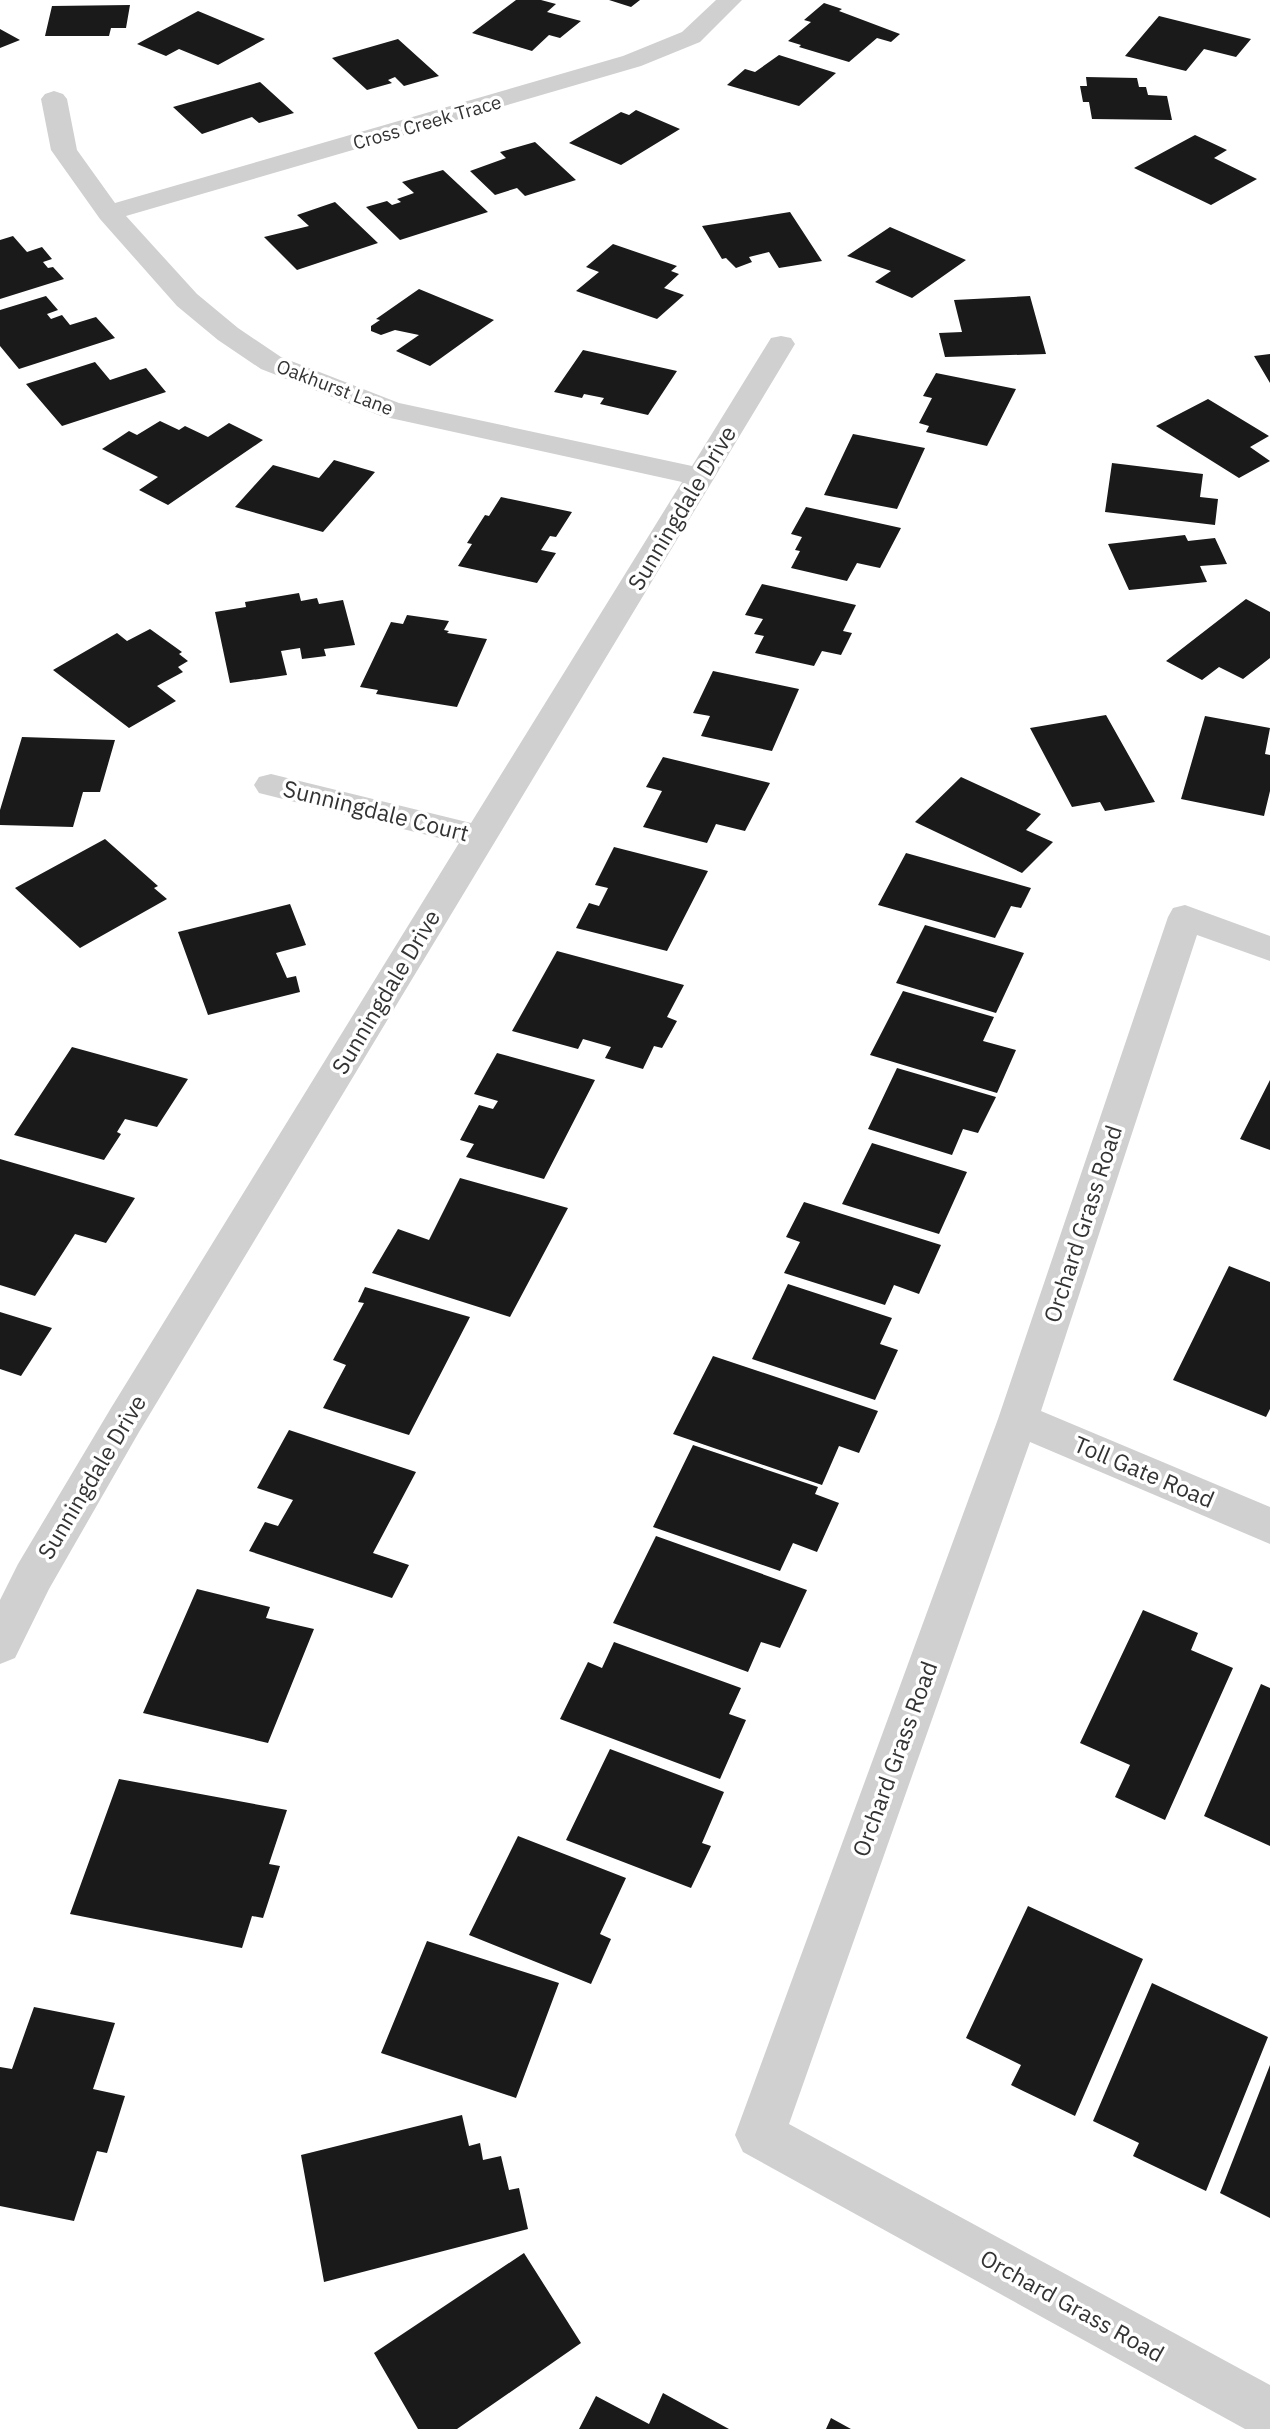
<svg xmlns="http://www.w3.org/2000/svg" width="1270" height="2429" viewBox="0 0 1270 2429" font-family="'IBM Plex Sans',sans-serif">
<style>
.building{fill:#1a1a1a}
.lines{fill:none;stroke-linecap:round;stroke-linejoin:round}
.street{fill:#d0d0d0;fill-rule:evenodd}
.labels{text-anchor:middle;stroke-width:7;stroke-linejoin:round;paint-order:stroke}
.far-street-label{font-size:19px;fill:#333;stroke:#fff}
.street-label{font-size:23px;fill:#333;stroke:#fff}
</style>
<rect width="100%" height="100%" fill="#fff"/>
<path class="building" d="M516,0H541L556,4L547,12L581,21L560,38L549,35L532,51L472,33Z
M609,0H640L631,7Z
M824,3L842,9L839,11L900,34L891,42L877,38L849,62L799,47L801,45L788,41L811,22L804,20Z
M130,5L126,28H111L109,36H45L52,6Z
M198,11L265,39L218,65L179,49L166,56L137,44Z
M1159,16L1251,39L1236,57L1204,49L1186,71L1125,56Z
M0,29L20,40L0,48Z
M398,39L439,76L404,86L395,77L388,80L392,83L367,90L332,58Z
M779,55L836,73L799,106L727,85L745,69L755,72Z
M1086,77L1137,78L1139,87H1146L1148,95L1167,96L1172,120L1092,119L1089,102H1083L1080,86H1087Z
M260,82L294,113L259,123L252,117L202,134L173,107Z
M636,110L680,129L621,165L569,143L621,112L629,115Z
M1195,135L1227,150L1214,158L1257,179L1211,205L1134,168Z
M535,142L576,180L525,196L517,188L495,195L470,171L506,158L500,152Z
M443,170L488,212L400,240L366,207L387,201L392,205L401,202L397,199L414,193L402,182Z
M335,202L378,243L297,270L264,237L309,226L297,215Z
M790,212L822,261L779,268L769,252L749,257L752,262L736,268L726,258L722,259L702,226Z
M890,227L966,260L912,298L875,282L891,271L847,256Z
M13,236L27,252L42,247L52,259L43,262L48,268L53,267L64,279L0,299V240Z
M613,244L677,266L671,271L679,274L664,288L684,295L657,319L576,291L599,272L586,267Z
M419,289L494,320L430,366L396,351L419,335L395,330L381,335L371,331V326L380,320L376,319Z
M46,296L58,310L47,314L51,319L62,315L70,325L96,317L115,338L19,369L0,346V310Z
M1030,296L1046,354L945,357L939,333L962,332L954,300Z
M583,350L677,371L648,415L600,404L604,398L584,394L582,398L554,392Z
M1270,354V383L1254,356Z
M95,362L110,380L146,368L166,392L62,426L26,384Z
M936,373L1016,389L987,446L926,432L929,426L919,423L932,398L923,396Z
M1208,399L1269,436L1250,447L1270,461L1239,478L1156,426Z
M160,421L179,430L185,426L208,437L229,423L263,440L168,505L139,490L158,477L102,449L129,431L137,435Z
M853,434L925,448L897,509L824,495Z
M334,460L375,472L323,532L235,507L273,465L319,478Z
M1112,463L1203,474L1200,497L1218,499L1215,525L1105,512Z
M501,497L572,512L556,537L550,536L541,550L556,553L537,583L458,566L472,544L467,543L485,515L489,516Z
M806,507L901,528L880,568L857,563L847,581L791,568L800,551L795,550L802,537L791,534Z
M1185,535L1188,541L1215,538L1227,564L1200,566L1207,582L1129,590L1108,544Z
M762,584L856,605L843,631L852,633L841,655L822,651L814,666L755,653L764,636L754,634L763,619L745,615Z
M299,593L301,601L317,598L319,604L343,600L355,645L324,649L326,656L302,659L300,648L281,651L287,675L230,683L215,612L246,607L245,602Z
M1246,599L1270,612V658L1243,679L1219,667L1202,680L1166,661Z
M407,615L449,621L444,630L449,631L447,633L487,639L457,707L376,694L378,690L360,687L391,622L403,624Z
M150,629L182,652L179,654L188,661L178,667L183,672L157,686L176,701L129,728L53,670L117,633L127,641Z
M713,671L799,689L772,751L701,736L710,716L693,713Z
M1106,715L1155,802L1105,811L1100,802L1072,807L1030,728Z
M1205,716L1270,728L1265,754L1270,755V791L1264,816L1181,799Z
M22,737L115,740L100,792H83L73,827L0,825V810Z
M663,757L770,783L745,831L716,824L707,843L643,827L662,791L646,787Z
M961,777L1041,814L1026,830L1053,842L1022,873L915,822Z
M105,839L158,886L154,888L167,899L80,948L15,888Z
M614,847L708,871L667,951L576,928L589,903L599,906L608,888L595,885Z
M906,853L1031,888L1021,908L1011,906L995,938L878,905Z
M290,904L306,945L276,953L287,978L296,976L300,992L208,1015L178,932Z
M925,925L1024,953L996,1013L896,983Z
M557,951L684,985L667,1017L677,1021L662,1048L654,1046L643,1069L605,1058L611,1047L583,1039L578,1049L512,1031Z
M903,991L994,1017L983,1041L1016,1050L997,1093L870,1055Z
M72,1047L188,1079L157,1127L125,1119L117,1132L121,1134L104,1160L14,1135Z
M497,1053L595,1080L544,1179L466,1157L474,1144L460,1140L479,1105L493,1109L498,1101L474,1094Z
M897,1068L996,1097L978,1133L963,1129L952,1155L868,1129Z
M1270,1080V1150L1240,1139Z
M872,1143L967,1172L939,1234L842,1204Z
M0,1159L135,1198L106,1243L75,1234L35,1296L0,1285Z
M460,1178L568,1208L510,1317L372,1273L398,1229L429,1240Z
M804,1202L941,1245L919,1294L894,1285L885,1305L784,1273L800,1242L786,1237Z
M1229,1266L1270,1282V1409L1266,1417L1173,1380Z
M788,1284L892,1318L880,1344L898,1350L875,1400L752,1359Z
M365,1287L470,1317L409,1435L323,1408L346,1365L333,1360L364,1303L358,1302Z
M0,1312L52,1328L21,1376L0,1369Z
M713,1356L878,1411L859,1453L839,1446L822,1485L673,1434Z
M289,1430L416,1472L373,1553L409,1565L392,1598L249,1551L265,1522L278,1526L293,1500L257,1488Z
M693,1445L818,1487L815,1494L839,1503L817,1552L793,1543L780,1571L653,1527Z
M656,1536L807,1590L780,1648L761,1642L748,1672L613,1623Z
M197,1589L270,1607L266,1618L314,1629L268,1743L143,1713Z
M1143,1610L1198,1633L1191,1650L1233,1668L1165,1820L1115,1797L1130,1765L1080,1743Z
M614,1642L741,1688L729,1714L746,1720L720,1779L560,1719L588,1662L602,1668Z
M1261,1684L1270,1688V1846L1204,1816Z
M610,1749L724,1792L702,1843L711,1846L691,1888L566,1840Z
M119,1779L287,1810L269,1864L280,1866L263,1918L252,1916L242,1948L70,1914Z
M518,1836L626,1878L600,1934L611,1939L591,1984L469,1935Z
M1028,1906L1143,1959L1075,2116L1011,2085L1021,2065L966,2038Z
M427,1941L559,1983L516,2098L381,2053Z
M1152,1983L1268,2037L1206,2191L1133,2156L1139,2143L1093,2121Z
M34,2007L115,2023L93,2089L125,2096L107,2153L97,2151L74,2221L0,2206V2067L12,2069Z
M1270,2065V2218L1220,2193Z
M462,2115L469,2146L480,2143L483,2160L501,2156L509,2190L519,2188L528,2229L324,2282L301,2155Z
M524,2253L581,2343L457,2429H418L374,2353Z
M663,2393L729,2429H579L596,2396L649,2424Z
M831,2418L851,2429H826Z"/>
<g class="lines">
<path class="street" d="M716,0H742L700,42L641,66L126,216L197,294L238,328L281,357L399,403L692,466L771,338L781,336L791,338L795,344L139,1432L49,1589L15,1658L0,1664V1600L18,1564L111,1408L459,843L259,793L254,785L259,777L271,774L471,823L682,482L381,416L261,369L218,340L177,306L100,219L51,150L41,99L45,94L54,91L63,94L67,99L77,150L115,203L623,56L682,32Z
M1185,905L1270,936V961L1197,935L1041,1411L1270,1507V1544L1030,1442L789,2124L1270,2385V2429H1245L743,2152L735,2135L998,1419L1168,917L1173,908Z"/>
</g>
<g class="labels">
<g class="far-street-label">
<text transform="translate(427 122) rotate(-16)" y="7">Cross Creek Trace</text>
<text transform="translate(335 387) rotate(21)" y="7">Oakhurst Lane</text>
</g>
<g class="street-label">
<text transform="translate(682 508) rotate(-59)" y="8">Sunningdale Drive</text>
<text transform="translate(376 811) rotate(14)" y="8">Sunningdale Court</text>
<text transform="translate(386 992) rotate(-59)" y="8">Sunningdale Drive</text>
<text transform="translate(1083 1224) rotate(-72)" y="8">Orchard Grass Road</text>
<text transform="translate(1144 1472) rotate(23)" y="8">Toll Gate Road</text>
<text transform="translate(92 1477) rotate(-59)" y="8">Sunningdale Drive</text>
<text transform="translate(895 1759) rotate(-70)" y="8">Orchard Grass Road</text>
<text transform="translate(1072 2306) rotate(29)" y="8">Orchard Grass Road</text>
</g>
</g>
</svg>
